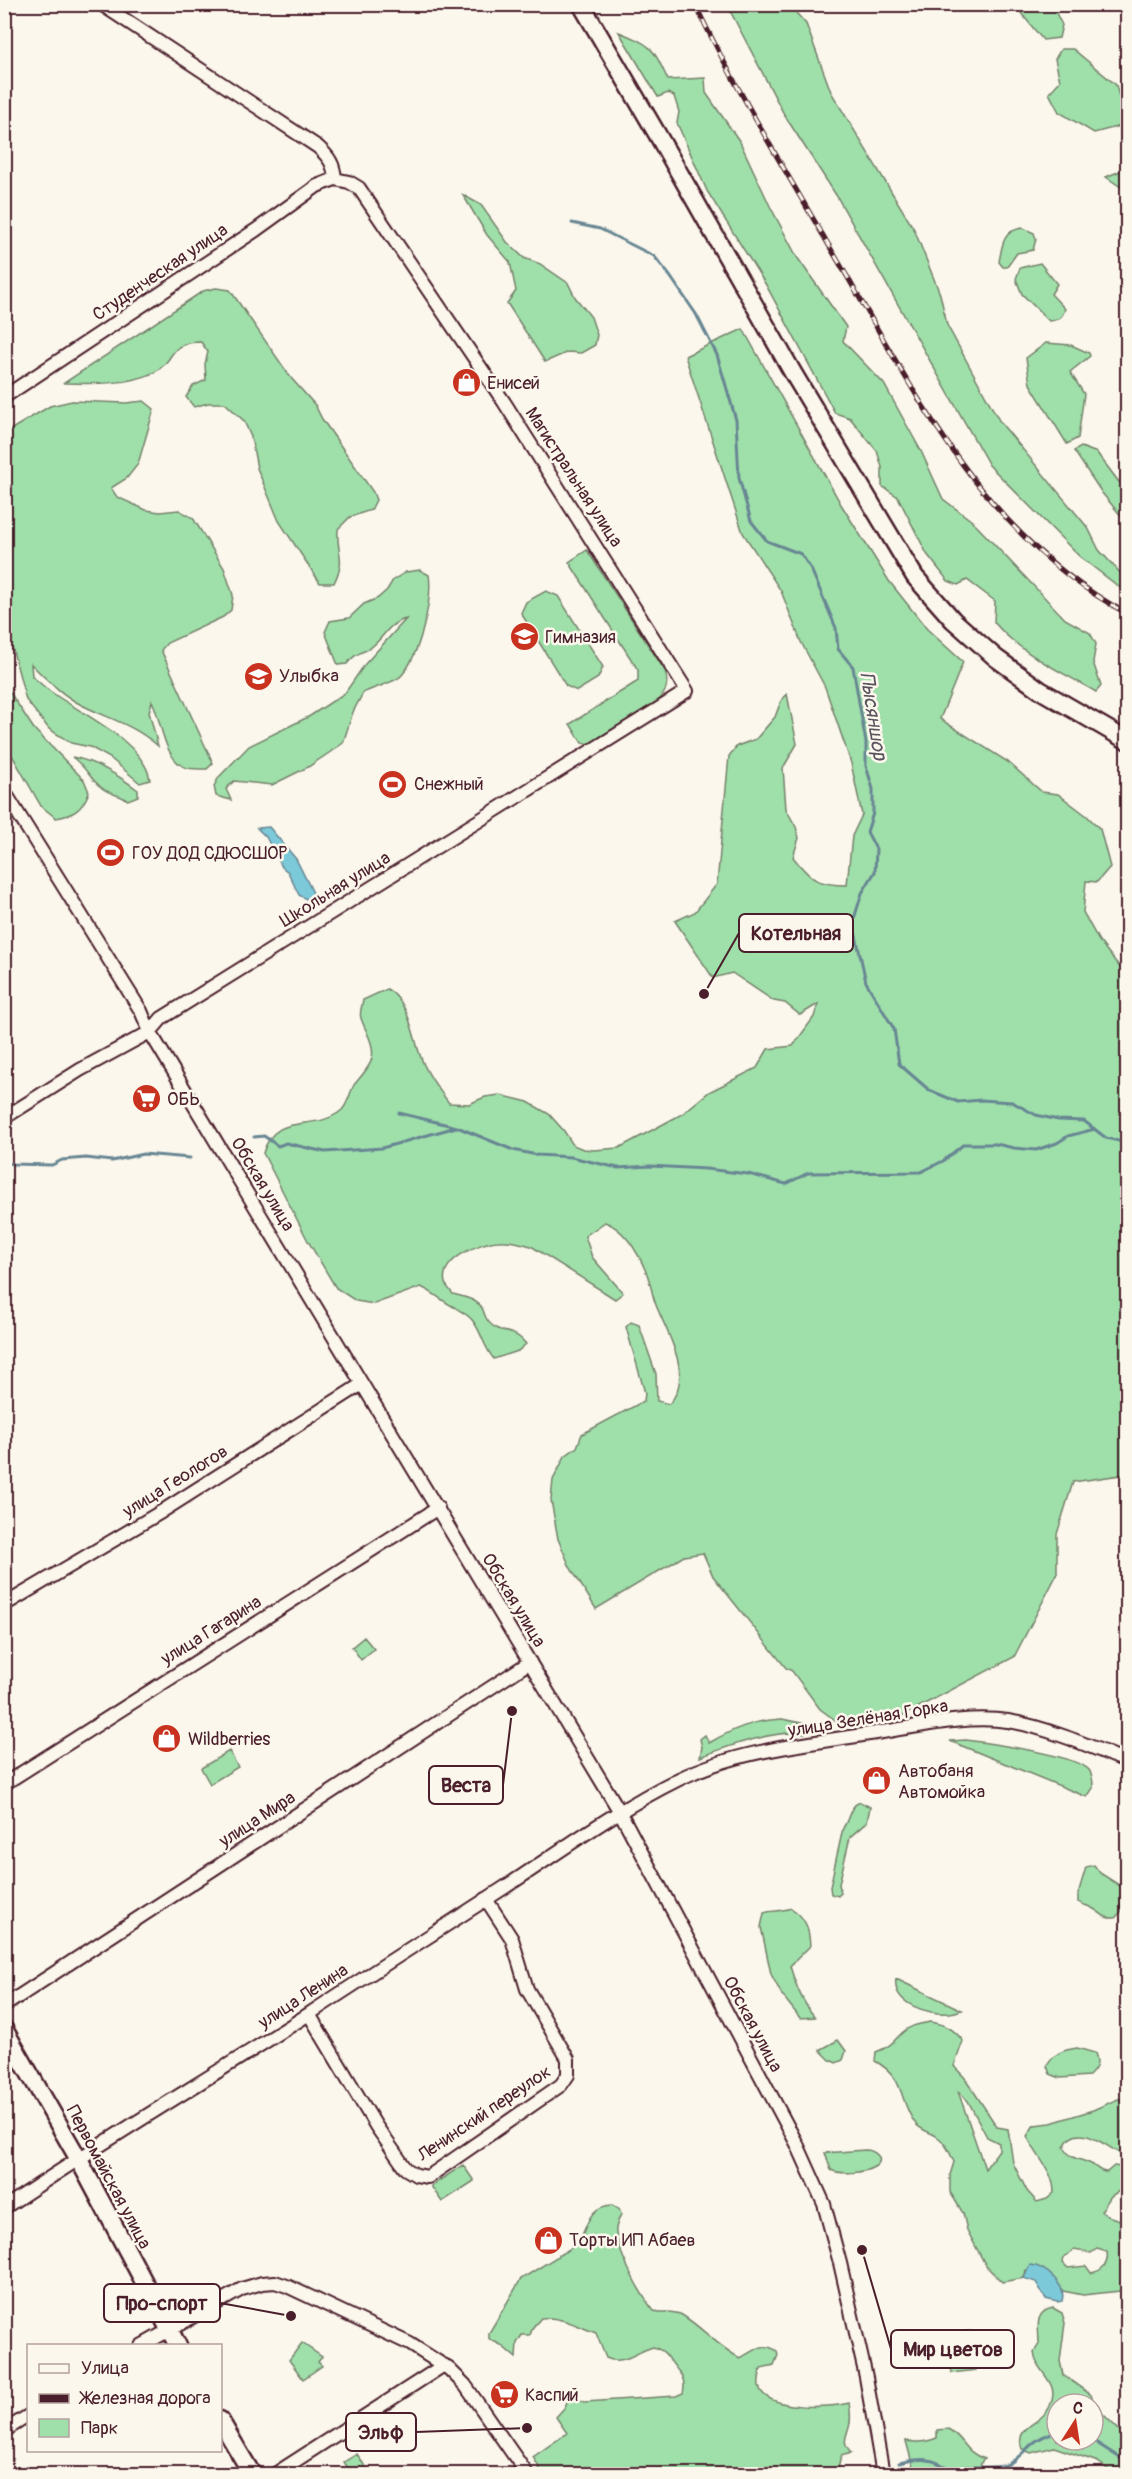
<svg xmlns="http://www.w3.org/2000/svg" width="1132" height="2479" viewBox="0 0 1132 2479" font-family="Pangolin,sans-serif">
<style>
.green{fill:#9fe0aa;stroke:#74806a;stroke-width:1.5;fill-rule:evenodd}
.water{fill:#7ccad9;stroke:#688693;stroke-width:1.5}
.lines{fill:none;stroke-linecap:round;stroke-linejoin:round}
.stream{stroke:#688693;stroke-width:3}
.minor-casing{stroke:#4a1f2b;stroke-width:16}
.major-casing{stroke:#4a1f2b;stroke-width:21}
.minor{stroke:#fbf7ec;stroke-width:12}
.major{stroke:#fbf7ec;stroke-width:16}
.rail-casing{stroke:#4a1f2b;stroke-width:5}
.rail{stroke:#fbf7ec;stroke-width:3;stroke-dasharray:9;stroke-linecap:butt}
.labels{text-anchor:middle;stroke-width:5;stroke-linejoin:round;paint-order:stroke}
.street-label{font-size:18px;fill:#4a1f2b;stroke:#fbf7ec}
.poi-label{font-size:18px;fill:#4a1f2b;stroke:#fbf7ec;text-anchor:start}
.water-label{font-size:20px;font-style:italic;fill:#59525f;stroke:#fbf7ec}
.leader{fill:none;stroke:#4a1f2b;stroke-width:2}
.callout-dot{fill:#4a1f2b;stroke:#fbf7ec;stroke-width:2}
.callout{fill:#fbf7ec;stroke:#4a1f2b;stroke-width:2}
.callout-label{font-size:20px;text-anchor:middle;font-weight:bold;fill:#4a1f2b}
</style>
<rect width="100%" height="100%" fill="#fbf7ec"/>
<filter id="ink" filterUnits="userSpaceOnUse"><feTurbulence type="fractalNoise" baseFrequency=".0167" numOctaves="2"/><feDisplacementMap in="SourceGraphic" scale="12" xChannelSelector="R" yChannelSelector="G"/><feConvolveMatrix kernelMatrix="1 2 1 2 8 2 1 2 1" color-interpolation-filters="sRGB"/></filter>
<g filter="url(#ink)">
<path class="green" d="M727,5H789L806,24L831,92L914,229L940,294L947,325L1000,422L1088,528L1099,550L1127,580V593L1079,556L989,465L836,195L785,116Z
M1021,5H1052L1062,25L1059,38L1043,40L1021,13Z
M619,32C653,46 652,46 668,80L705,78L706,93L740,142L770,206L797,257L846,327L843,341L884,384L921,451L943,499L972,521L1065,619L1090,633L1096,644L1093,662L1101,686L1096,692C1061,671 1020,654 994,622L995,601L967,580L958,585L948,581L927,554L898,497L882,486V467L877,451L850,418L835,413L766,285L707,191L677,123L679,112L674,96L668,93L658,97Z
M1061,49H1073L1116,85L1125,119L1120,126L1094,133L1059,112L1049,93L1060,81L1055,59Z
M1127,167V191L1106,177L1125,169Z
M463,195L481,205L507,242L524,258L540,264L568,283L575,297L591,317L597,335L595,345L581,353L568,352L545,362L507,303L516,291L510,262L487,235Z
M1023,228L1034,233L1036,239L1033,250L1017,253L1007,267H1003L999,262C1002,245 1003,230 1023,228Z
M1040,263L1057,284L1051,294L1065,309C1062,318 1058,320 1049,321L1022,294L1016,279L1020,268Z
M216,288L230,290L291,378L315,405L322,419L373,492L376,500L371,510L350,517L338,529C336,556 347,556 334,583H320L279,521L257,468L251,437L244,421L225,403H208L194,407L186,397L193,386L206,380L205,364L208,352L201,342C166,342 177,361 153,373C127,385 92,384 64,383L203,291Z
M743,329L842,506L889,581L927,629L963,662L940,719L1008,762L1042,792L1058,794L1087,816L1100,829L1110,867L1097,882L1086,881L1083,912L1099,941L1127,976V1474L1073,1482L1057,1534V1574L1014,1657L898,1718L839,1723L820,1709L792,1671L786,1668L713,1576L703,1553L684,1556L596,1609L570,1567L558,1539L551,1500L553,1480L565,1456L577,1447L582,1434L644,1401L645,1393L626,1327L631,1322L639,1325L656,1374L657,1401L669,1404C695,1377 667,1333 656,1305C652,1295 651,1284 647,1274C639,1254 626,1230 605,1222L585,1236L592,1257L623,1293L615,1299L531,1246C521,1243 509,1240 498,1241C481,1242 439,1259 445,1283C446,1286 451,1291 453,1294C464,1297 478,1299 483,1310C485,1316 487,1322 493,1326C505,1335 515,1329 526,1344L518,1351L494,1359C484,1348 482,1333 473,1321C467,1313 461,1312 454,1307C442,1301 433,1292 421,1287L374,1304L356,1301L336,1288L308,1241L263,1153C276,1109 314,1134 342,1110C348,1104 350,1092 354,1085C360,1077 370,1068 372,1058C375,1044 365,1031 361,1018C359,1013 362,1006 363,1000L387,989C409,1002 412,1032 420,1055C426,1073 438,1088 449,1103L469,1104L485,1097L500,1095L528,1102L549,1114L564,1131L573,1145L583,1149L594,1150L619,1148L682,1114L709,1092L757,1068L768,1049L793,1046L814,1017L818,1004L800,1015L785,1003L774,1001L732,973L713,978L675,921L695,912L717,884L729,756L737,746L756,739L775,717L781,701L787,694L797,744L783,768L786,809L796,827L799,838L793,857C811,880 817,885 847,885L852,836L862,815L851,763L825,687L801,642L781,591L743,533L685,356Z
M1046,343L1071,345L1089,353L1090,356L1070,372L1084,394L1078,438L1067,444L1030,384L1026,358Z
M72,401L126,403L144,401L154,409L138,464L127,478L111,488L117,497L146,510L160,512L179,510L193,518L224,568L233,595L231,610L223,617L167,643L161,650L213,763L207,769C201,769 193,769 187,768C163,760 162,721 152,701L149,712L158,746C132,723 105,718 76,702C59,692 44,677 31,664L32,676C39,682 46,689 54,694C82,714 145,743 150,780L140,783L110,758L90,747L71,743L49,729L26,700L5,621V433L50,406Z
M1081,447L1097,453L1119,482L1127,474V523L1102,493L1074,451Z
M587,550L665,671C669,683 667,692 658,701L589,744L582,743L570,724L638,681V670L569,562Z
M420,570L429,575C433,600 419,657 401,676C396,682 372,688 363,693L353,712L343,743L329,753L308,767L272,785L234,781L226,789L231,800L216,796L214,786L219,777L249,746L310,716L345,693L365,664L406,619C386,624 385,638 370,648C358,655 357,652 347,664L338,665L325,632L330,621L349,618L364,604L378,598L387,590L393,580L406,572Z
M546,591L558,596L603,667L598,678L577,691L566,686L521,613L526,602Z
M5,685L34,729L84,780L89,792C82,810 74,815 56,818L41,806L5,743Z
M72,757C96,761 118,775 138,790V796L128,800C120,795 109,794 102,788C90,779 87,768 72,757Z
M364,1637L374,1649L361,1660L352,1647Z
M782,1719L806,1724L810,1729L805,1733C771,1731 731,1745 700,1757L702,1747L700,1739L705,1735L709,1743C733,1729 754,1720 782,1719Z
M966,1740C988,1743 1076,1755 1089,1770C1093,1775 1093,1782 1093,1788L1087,1797L950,1741Z
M229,1751L238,1767L210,1784L201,1768Z
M860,1802L870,1807L867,1822L850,1837L839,1884L841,1893L838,1896L831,1894L830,1887L843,1828C850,1818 849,1806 860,1802Z
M1094,1865L1100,1873L1122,1887L1121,1912L1115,1918C1103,1919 1102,1913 1092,1908C1087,1905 1084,1906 1078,1902V1894L1086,1867Z
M791,1908C806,1918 809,1928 810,1946L790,1966C796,1986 802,2002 815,2017L800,2018L782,1995L771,1974L761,1927L764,1913C772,1910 781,1912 791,1908Z
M896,1979L962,2010C958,2011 953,2013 948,2013C929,2015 892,2004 896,1979Z
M930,2022C946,2025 953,2028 963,2041L954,2066L965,2078L997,2127L1008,2129L1013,2163L1027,2191L1037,2202L1047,2199L1054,2193C1054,2171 1036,2156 1027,2136L1034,2125L1051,2123L1093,2110L1118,2099H1127V2158C1110,2149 1076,2118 1064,2147C1071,2160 1078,2158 1089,2163C1097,2166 1098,2172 1107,2172L1114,2166L1127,2168V2186L1111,2196L1101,2211L1107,2216L1127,2222V2275L1124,2274L1120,2291L1083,2295L1063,2291L1060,2288L1026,2270L1024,2278L1002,2282L986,2266L967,2230L963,2213L950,2192V2175L954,2162C950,2154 947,2144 939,2138C931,2132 921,2131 915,2123C898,2099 906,2078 875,2061L876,2052C892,2046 892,2042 903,2032C911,2025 920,2024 930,2022ZM958,2091L968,2101L987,2137L999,2143V2150L985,2169ZM1097,2249L1107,2252C1109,2263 1103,2271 1091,2273L1086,2266L1068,2268L1063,2263L1064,2257L1074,2250L1091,2253Z
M838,2040L846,2051L843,2060L836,2063L830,2060L820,2050Z
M1077,2048L1095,2053C1099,2064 1097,2068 1089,2076L1060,2078L1050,2074L1047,2066C1054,2053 1063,2050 1077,2048Z
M865,2150C874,2150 887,2159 874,2167C864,2173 841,2175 831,2170L825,2153Z
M463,2165L474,2181L442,2202L431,2186Z
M612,2205L619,2209L621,2214C619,2220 615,2226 616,2232C618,2253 640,2294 654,2311C662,2313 675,2311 682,2315C703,2328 718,2347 740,2358C754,2351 762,2341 777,2351L778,2355L774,2365L761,2368C760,2373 758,2381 759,2387C767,2411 830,2408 849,2403C850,2409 851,2416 850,2422C848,2435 840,2442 851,2453L841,2456L838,2469L845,2474H543L533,2457L567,2433L556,2417L565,2407L572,2388L575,2398L585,2402L676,2396L683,2393C686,2380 682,2376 675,2367C666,2356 668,2352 653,2347C637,2351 623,2366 606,2358L596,2333C578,2326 560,2316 541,2318L533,2327L530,2335H522L517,2343L516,2358L501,2345L489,2339V2333L521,2279L576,2245C589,2229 585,2207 612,2205Z
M1053,2308L1062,2313L1065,2323L1060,2361L1063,2375L1091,2395L1095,2406L1127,2438V2474H1114L1098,2462L1054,2447L1031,2453L1022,2449C1014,2425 1041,2425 1049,2408C1063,2381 1035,2374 1034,2352L1039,2344C1039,2328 1033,2312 1053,2308ZM1057,2404H1093V2440H1057Z
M970,2331L976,2370L952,2373L946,2334Z
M302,2343L322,2357L318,2362L322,2366L303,2379L289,2360Z
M948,2429C965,2438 964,2453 985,2459L982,2461L978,2474H915L906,2441C917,2443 927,2442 937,2438V2430Z
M357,2454L370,2474H352L344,2462Z"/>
<path class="water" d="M269,827L296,859L314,895L306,899L299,895L288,872L282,867L266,837L257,828Z
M1030,2265C1045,2266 1067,2285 1062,2301L1057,2302L1046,2299L1036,2282L1024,2278Z"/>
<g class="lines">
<path class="stream" d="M572,223L600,229L654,256L670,276L696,314L717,355L736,420L739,478L751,521L767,541L801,554L811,569L836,628L838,649L853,667L866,743V766L873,789V813L867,832L876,849L875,872L862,893L853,922L866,982L894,1029L899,1064L929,1090L958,1102L981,1100L1012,1102L1036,1115L1058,1120L1084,1121L1106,1138L1128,1143
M399,1113L457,1127L513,1150L537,1155L571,1157L618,1168L650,1166L706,1169L748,1174L786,1184L808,1173L921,1172L943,1161L964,1144H996L1014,1148L1036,1150L1057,1143L1068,1136L1095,1129
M254,1137L264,1136L278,1146L286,1143L325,1152L382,1148L456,1127
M4,1162L13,1164L52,1165L62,1160L86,1158L112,1161L143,1154L190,1158
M1092,2440L1128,2463
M899,2463C921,2458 932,2457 951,2470C968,2463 988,2471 1006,2465C1016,2461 1024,2451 1032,2444C1039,2438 1048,2434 1057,2431"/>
<defs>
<path id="minor" d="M101,4L318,147C329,157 334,164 335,179
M4,397L256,230L317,186L335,179L349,182L359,188L504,402L687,691L162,1018L150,1032L80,1070L4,1118
M4,791L141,1011L150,1032L620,1812L797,2144L824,2204L840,2263L866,2377L883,2474
M4,1605L161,1512L362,1384
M4,1784L438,1508
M4,2006L530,1662
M309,2014L376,2126L406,2169L416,2175L428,2177L561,2085L568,2075V2059L527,1989L512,1939L486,1899
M4,2208C104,2140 208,2079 309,2014C380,1967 452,1922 522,1876C573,1842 624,1806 679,1779C740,1749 815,1743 882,1732C922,1726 967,1715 1008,1721C1046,1727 1092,1747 1128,1762
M141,2346L242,2289L262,2283L275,2282L287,2286L410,2344L449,2369L465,2385L527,2474
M4,2431L28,2416
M275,2474L444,2365"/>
<path id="major" d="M581,4L656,132L793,373L915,577L953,620L996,658L1040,690L1128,741
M4,2029L78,2158L178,2346
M220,2420L252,2474"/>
</defs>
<use href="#minor" class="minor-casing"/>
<use href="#major" class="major-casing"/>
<use href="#minor" class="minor"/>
<use href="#major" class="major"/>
<defs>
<path id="rail" d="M695,4C736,90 786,172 834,254C914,389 982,537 1128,614"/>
</defs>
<use href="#rail" class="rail-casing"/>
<use href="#rail" class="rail"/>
</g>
</g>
<defs>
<symbol id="shop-disc" viewBox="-11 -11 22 22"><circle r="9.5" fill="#c8321e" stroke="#fbf7ec"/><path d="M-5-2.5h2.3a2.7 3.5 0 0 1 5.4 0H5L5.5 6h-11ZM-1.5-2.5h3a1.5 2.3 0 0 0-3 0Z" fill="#fff"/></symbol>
<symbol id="school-disc" viewBox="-11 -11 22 22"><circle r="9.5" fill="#c8321e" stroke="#fbf7ec"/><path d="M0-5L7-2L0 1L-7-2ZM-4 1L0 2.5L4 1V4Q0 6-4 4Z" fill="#fff"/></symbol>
<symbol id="stadium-disc" viewBox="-11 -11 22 22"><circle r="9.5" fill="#c8321e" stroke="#fbf7ec"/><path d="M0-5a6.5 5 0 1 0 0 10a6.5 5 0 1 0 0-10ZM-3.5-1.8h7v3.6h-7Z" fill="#fff"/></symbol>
<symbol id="supermarket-disc" viewBox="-11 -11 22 22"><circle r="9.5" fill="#c8321e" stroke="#fbf7ec"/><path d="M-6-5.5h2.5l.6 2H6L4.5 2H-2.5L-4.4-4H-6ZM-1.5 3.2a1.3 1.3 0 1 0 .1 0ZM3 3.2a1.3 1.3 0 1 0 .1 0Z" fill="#fff"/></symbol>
</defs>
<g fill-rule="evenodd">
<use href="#shop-disc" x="450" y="366" width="33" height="33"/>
<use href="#school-disc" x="508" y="620" width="33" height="33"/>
<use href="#school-disc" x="242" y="660" width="33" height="33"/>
<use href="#stadium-disc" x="376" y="768" width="33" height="33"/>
<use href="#stadium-disc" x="94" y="836" width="33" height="33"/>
<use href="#supermarket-disc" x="130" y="1082" width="33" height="33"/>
<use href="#shop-disc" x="150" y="1722" width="33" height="33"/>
<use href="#shop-disc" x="860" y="1764" width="33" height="33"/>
<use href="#shop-disc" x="532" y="2224" width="33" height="33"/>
<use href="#supermarket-disc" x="488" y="2378" width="33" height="33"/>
</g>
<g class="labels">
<g class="street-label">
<text transform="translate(160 272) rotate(-34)" y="6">Студенческая улица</text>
<text transform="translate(574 477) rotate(57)" y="6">Магистральная улица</text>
<text transform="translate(335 889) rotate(-32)" y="6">Школьная улица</text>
<text transform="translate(263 1184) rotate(59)" y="6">Обская улица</text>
<text transform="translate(175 1481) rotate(-32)" y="6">улица Геологов</text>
<text transform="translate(514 1600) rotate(59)" y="6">Обская улица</text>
<text transform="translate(211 1630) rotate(-32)" y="6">улица Гагарина</text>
<text transform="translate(868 1718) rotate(-9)" y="6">улица Зелёная Горка</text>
<text transform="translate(257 1819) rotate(-33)" y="6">улица Мира</text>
<text transform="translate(303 1996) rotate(-33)" y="6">улица Ленина</text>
<text transform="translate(753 2024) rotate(62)" y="6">Обская улица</text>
<text transform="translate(484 2113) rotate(-34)" y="6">Ленинский переулок</text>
<text transform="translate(109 2177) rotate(62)" y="6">Первомайская улица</text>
</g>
<g class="poi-label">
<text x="487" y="389">Енисей</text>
<text x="545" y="643">Гимназия</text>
<text x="279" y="682">Улыбка</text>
<text x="414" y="790">Снежный</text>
<text x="132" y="859">ГОУ ДОД СДЮСШОР</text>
<text x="167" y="1105">ОБЬ</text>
<text x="188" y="1745">Wildberries</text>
<text x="898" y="1777">Автобаня<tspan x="898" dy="21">Автомойка</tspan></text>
<text x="569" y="2246">Торты ИП Абаев</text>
<text x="525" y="2401">Каспий</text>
</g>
<g class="water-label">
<text transform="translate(874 716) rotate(81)" y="7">Пысяншор</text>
</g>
</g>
<path class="leader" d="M704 994L739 933M512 1711L503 1785M291 2316L220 2303M862 2250L891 2349M527 2428L416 2432"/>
<g class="callout-dot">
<circle cx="704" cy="994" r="6"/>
<circle cx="512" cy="1711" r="6"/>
<circle cx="291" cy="2316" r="6"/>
<circle cx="862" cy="2250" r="6"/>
<circle cx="527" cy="2428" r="6"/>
</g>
<g class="callout">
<rect x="739" y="914" width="114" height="38" rx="6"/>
<rect x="429" y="1766" width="74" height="38" rx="6"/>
<rect x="104" y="2284" width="116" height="38" rx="6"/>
<rect x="891" y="2330" width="123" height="38" rx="6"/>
<rect x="346" y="2413" width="70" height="38" rx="6"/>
</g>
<g class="callout-label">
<text x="796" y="940">Котельная</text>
<text x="466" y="1792">Веста</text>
<text x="162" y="2310">Про-спорт</text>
<text x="953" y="2356">Мир цветов</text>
<text x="381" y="2439">Эльф</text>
</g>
<rect width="1132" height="2479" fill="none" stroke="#fbf7ec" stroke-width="24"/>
<rect x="12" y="12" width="1108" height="2455" fill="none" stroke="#4a1f2b" stroke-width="2" filter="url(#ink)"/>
<rect x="27" y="2344" width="195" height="108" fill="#fbf7ec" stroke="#b4a19f" stroke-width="1.5"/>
<rect x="39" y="2364" width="30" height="9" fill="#fbf7ec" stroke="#b4a19f" stroke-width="1.5"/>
<text x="81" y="2374" font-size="18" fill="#4a1f2b">Улица</text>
<rect x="39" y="2394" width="30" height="9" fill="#4a1f2b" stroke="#b4a19f" stroke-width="1.5"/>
<text x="81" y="2404" font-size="18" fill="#4a1f2b">Железная дорога</text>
<rect x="39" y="2419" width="30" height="18" fill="#9fe0aa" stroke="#b4a19f" stroke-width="1.5"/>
<text x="81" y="2434" font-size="18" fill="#4a1f2b">Парк</text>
<g transform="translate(1075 2422) rotate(12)"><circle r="28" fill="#fbf7ec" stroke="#b4a19f" stroke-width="1.5"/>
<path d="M0-4.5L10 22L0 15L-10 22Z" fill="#c8321e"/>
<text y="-9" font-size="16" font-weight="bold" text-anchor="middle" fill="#4a1f2b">С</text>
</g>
</svg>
